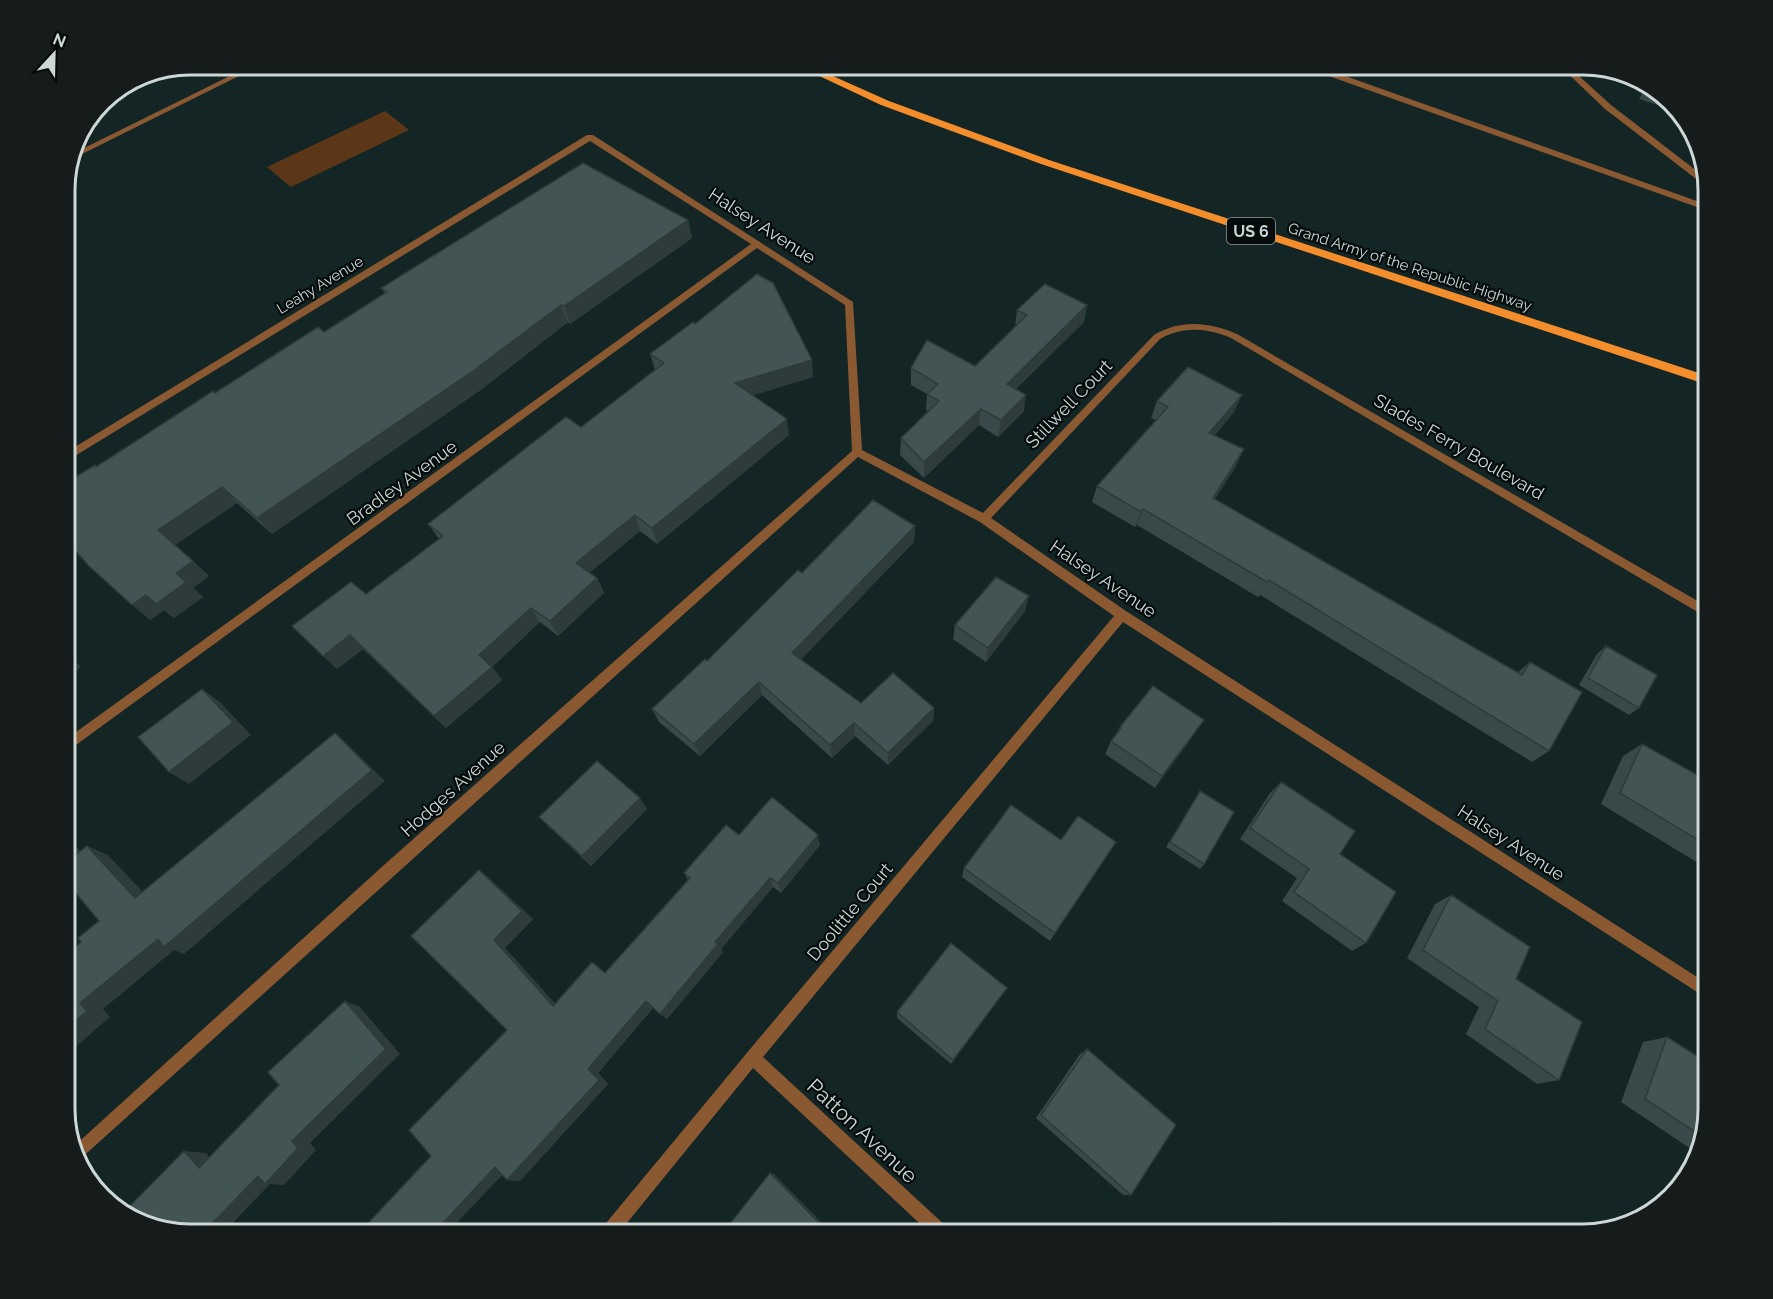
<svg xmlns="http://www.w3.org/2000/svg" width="1773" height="1299" viewBox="0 0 1773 1299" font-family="Raleway,sans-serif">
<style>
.green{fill:#5c3717}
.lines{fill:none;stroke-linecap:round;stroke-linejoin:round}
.service{fill:#8a5931;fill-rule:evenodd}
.minor{fill:#8a5931;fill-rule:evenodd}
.primary{fill:#f48e2c;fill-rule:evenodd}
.wall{fill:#394848}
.shaded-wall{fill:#2e3b3b}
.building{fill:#425454;stroke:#2e3b3b;stroke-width:1.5}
.labels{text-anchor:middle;stroke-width:4.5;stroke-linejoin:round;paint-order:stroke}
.far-street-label{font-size:15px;fill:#ccd7d6;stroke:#060c0c}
.shield{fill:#060c0c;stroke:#919a99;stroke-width:1.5}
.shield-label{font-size:16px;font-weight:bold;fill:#ccd7d6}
.street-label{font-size:18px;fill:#ccd7d6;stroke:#060c0c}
.near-street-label{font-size:21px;fill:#ccd7d6;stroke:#060c0c}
.rim{fill:none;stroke:#ccd7d6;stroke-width:3}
</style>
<rect width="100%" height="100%" fill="#142525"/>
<path class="green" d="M385,111L409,130L291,187L267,167Z"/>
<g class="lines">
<path class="service" d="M252,65H261L70,160L72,154Z
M1314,65H1322L1320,67L1708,205V211L1312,70L1311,68Z
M1559,65H1567L1611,105L1706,178L1708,186L1704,185L1605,109Z"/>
<path class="minor" d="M587,135H593L853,302L862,450L983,513L1154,335C1181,319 1209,322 1237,334L1708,607V618L1231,338C1207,328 1183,326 1160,339L991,518L1126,611L1708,984V999L1123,622L763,1057L948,1228L950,1234H931L753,1068L618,1234H600L602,1228L751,1048L1114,616L980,522L858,457L77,1162L73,1147L384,865L852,451L845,305L757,248L65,753V740L751,244L590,141L65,462V453Z"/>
<path class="primary" d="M796,65H808L889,101L1049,160L1708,376V385L1041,164L881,105Z"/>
</g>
<path class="wall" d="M1647,86L1659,90L1676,111L1639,99Z
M688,220L692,238L570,324L568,322L482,389L272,534L237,503L175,545L209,576L193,588L203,597L174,618L164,610L150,620L77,476L96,467L215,393L324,332L385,294L381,288Z
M1087,305L1084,322L1016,389L1024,411L998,437L979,425L924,478L900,455L901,438L928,412L926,410L927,394L911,385V368L975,366L1015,327L1017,310Z
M650,354L813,377L753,395L789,435L657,544L640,531L589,573L597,578L604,593L558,636L540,622L492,667L502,680L446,728L363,649L337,669L292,626L366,594L439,539L428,524L581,427L655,370Z
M1157,401L1234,412L1215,435L1236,466L1215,499L1517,673L1530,662L1549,751L1532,762L1260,595L1258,597L1137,525L1135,527L1092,502L1097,486L1156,420L1151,418Z
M915,526L914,542L801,659L861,703L934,708L933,721L888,765L855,736L832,758L762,695L700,756L659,722L652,709L707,661L802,573Z
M1025,611L986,662L953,639L955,625Z
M1606,646L1639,708L1629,715L1579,685L1597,654Z
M1120,727L1195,733L1155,788L1105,754L1111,741L1115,736Z
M1642,744L1708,781V869L1601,804L1623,756Z
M1281,782L1340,854L1366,943L1352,951L1282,901L1297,878L1240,839L1270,793Z
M1200,791L1204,864L1200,869L1166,847Z
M647,809L591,866L549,827L539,817Z
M739,835L820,845L781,893L773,887L721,949L723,952L667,1019L653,1008L598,1073L608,1084L520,1181L507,1180L502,1175L457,1222L468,1234H358L431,1156L507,1030L479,870L490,879L533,919L505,948L555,1004L605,973L688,880L684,873Z
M1061,840L1116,842L1050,941L962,877L964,868Z
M1451,895L1516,979L1559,1080L1537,1084L1466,1034L1479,1007L1407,958L1435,904Z
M1003,994L951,1064L897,1018V1012Z
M1667,1037L1708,1109L1694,1151L1621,1102L1643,1042Z
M1087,1049L1131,1195H1123L1036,1118L1080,1054Z
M1273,1222L1287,1223L1301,1234H1266Z"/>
<path class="shaded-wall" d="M688,220L692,238L570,324L564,306Z
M561,305L568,322L482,389L272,534L257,518Z
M1087,305L1084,322L1004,400L1007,384Z
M812,360L813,377L738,400L735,383Z
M1026,395L1024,411L998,437L1001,420Z
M1242,395L1234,412L1202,450L1209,433Z
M981,409L979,425L924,478V462Z
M787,419L789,435L657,544L652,528Z
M1244,449L1236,466L1205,514L1213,498Z
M222,487L237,503L175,545L158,530Z
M1143,509L1137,525L1135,527L1141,512Z
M635,515L640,531L583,578L576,563Z
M915,526L914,542L794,667L792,653Z
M193,561L209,576L193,588L203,597L174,618L164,610L150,620L132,605Z
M597,578L604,593L558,636L550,621Z
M1029,596L1025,611L986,662L988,648Z
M531,608L540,622L489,669L479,655Z
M350,635L363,649L337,669L323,656Z
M65,650L81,667L65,679Z
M492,667L502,680L446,728L434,716Z
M759,682L762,695L700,756L694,744Z
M202,689L220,702L251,735L189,784L169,772Z
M934,708L933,721L888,765V753Z
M1204,720L1195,733L1155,788L1162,776Z
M854,723L855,736L832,758L830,745Z
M335,733L348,745L385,781L184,954L174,950L103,1009L110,1017L65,1056V1030L80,1003Z
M640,798L647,809L591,866L582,856Z
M65,833L90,863L65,883Z
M818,835L820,845L781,893L778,883Z
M87,846L108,855L156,906L135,898Z
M479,870L490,879L533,919L505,948L563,1012L553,1006L494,940Z
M770,878L773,887L721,949L723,952L667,1019L660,1014L715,942Z
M1007,988L1003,994L951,1064L953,1060Z
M345,1001L360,1007L400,1054L310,1143L316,1150L284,1185L270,1184L222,1234H202L292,1141Z
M646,1001L653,1007L598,1073L608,1084L520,1181L507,1180L588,1069Z
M184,1151L206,1153L219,1169L199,1168Z
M495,1167L508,1169L457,1222L468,1234H453L443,1223Z
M770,1173L774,1174L826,1227L821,1234H819Z"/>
<path class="building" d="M583,163L688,220L564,306L561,305L473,371L257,518L222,487L158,530L193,561L176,573L186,582L156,604L146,595L132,605L89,566L65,539V477L72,472L77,476L95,465L96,467L213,391L215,393L318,327L324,332L387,292L381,288Z
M757,274L773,283L812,360L735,383L787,419L652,528L635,515L576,563L597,578L550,621L531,608L479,655L492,667L434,716L350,635L323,656L292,626L351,582L366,594L443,536L428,524L566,417L581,427L664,363L650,354L693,322L695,324Z
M1045,284L1087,305L1007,384L1026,395L1001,420L981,409L924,462L901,438L939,401L927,394L938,384L911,368L927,340L975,366L1027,315L1017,310Z
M1188,367L1242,395L1209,433L1244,449L1213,498L1522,675L1530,662L1582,692L1549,751L1269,580L1267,582L1143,509L1141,512L1097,486L1168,407L1157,401Z
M873,500L915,526L792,653L861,703L893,673L934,708L888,753L854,723L830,745L759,682L694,744L652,709L705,659L707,661L798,570L802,573Z
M996,577L1029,596L988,648L955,625Z
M1606,646L1657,675L1639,708L1588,678Z
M1153,686L1204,720L1162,776L1111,741L1121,728L1120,727Z
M202,689L233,722L169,772L138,737Z
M335,733L372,770L164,947L158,939L80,1003L87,1011L65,1030V955L81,942L78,938L99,921L65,880V863L87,846L135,898Z
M1642,744L1708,781V846L1620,793Z
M597,761L640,798L582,856L539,817Z
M1281,782L1355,831L1340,854L1396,892L1366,943L1294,892L1309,869L1250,828Z
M1200,791L1234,812L1204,864L1170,842Z
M772,797L818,835L778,883L770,878L715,942L718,944L660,1014L646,1001L588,1069L599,1080L507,1180L495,1167L443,1223L453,1234H358L431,1156L409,1130L507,1030L411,936L479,870L522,911L494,940L553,1006L592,962L605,973L690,878L684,873L726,825L739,835Z
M1011,805L1061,840L1078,816L1116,842L1055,933L964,868Z
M1451,895L1530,947L1516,979L1582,1022L1559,1080L1485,1029L1498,1001L1423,950Z
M951,943L1007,988L953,1060L897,1012Z
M345,1001L386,1049L292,1141L298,1148L265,1184L258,1176L202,1234H190L124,1212L184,1151L199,1168L279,1085L268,1072Z
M1667,1037L1708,1063V1109L1700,1135L1645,1099Z
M1087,1049L1176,1125L1131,1195L1041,1115Z
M770,1173L824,1228L819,1234H722Z
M1287,1223L1301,1234H1280Z"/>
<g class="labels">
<g class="far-street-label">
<text transform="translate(1410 267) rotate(18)" y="5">Grand Army of the Republic Highway</text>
<text transform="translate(320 285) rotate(-31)" y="5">Leahy Avenue</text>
</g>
<rect class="shield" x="1227" y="218" width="48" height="26" rx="4.5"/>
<g class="shield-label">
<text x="1251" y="237">US 6</text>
</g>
<g class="street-label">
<text transform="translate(762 226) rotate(33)" y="6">Halsey Avenue</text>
<text transform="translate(1069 404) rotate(-46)" y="6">Stillwell Court</text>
<text transform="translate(1459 447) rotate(30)" y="6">Slades Ferry Boulevard</text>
<text transform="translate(402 483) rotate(-36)" y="6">Bradley Avenue</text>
<text transform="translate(1103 579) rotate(34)" y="6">Halsey Avenue</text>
<text transform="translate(453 789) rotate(-42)" y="6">Hodges Avenue</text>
<text transform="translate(1511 843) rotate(33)" y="6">Halsey Avenue</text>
<text transform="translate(850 912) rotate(-50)" y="6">Doolittle Court</text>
</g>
<g class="near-street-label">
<text transform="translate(862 1131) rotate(43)" y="7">Patton Avenue</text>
</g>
</g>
<path d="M0 0H1773V1299H0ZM190 75H1583A115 115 0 0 1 1698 190V1109A115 115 0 0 1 1583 1224H190A115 115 0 0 1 75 1109V190A115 115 0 0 1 190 75Z" fill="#161c1c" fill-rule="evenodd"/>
<path class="rim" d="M190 75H1583A115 115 0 0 1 1698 190V1109A115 115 0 0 1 1583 1224H190A115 115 0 0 1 75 1109V190A115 115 0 0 1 190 75Z"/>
<g transform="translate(54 54) rotate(22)" stroke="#060c0c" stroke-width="4.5" paint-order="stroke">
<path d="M0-4.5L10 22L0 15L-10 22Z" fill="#ccd7d6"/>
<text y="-9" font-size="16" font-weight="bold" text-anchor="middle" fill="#ccd7d6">N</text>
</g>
</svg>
